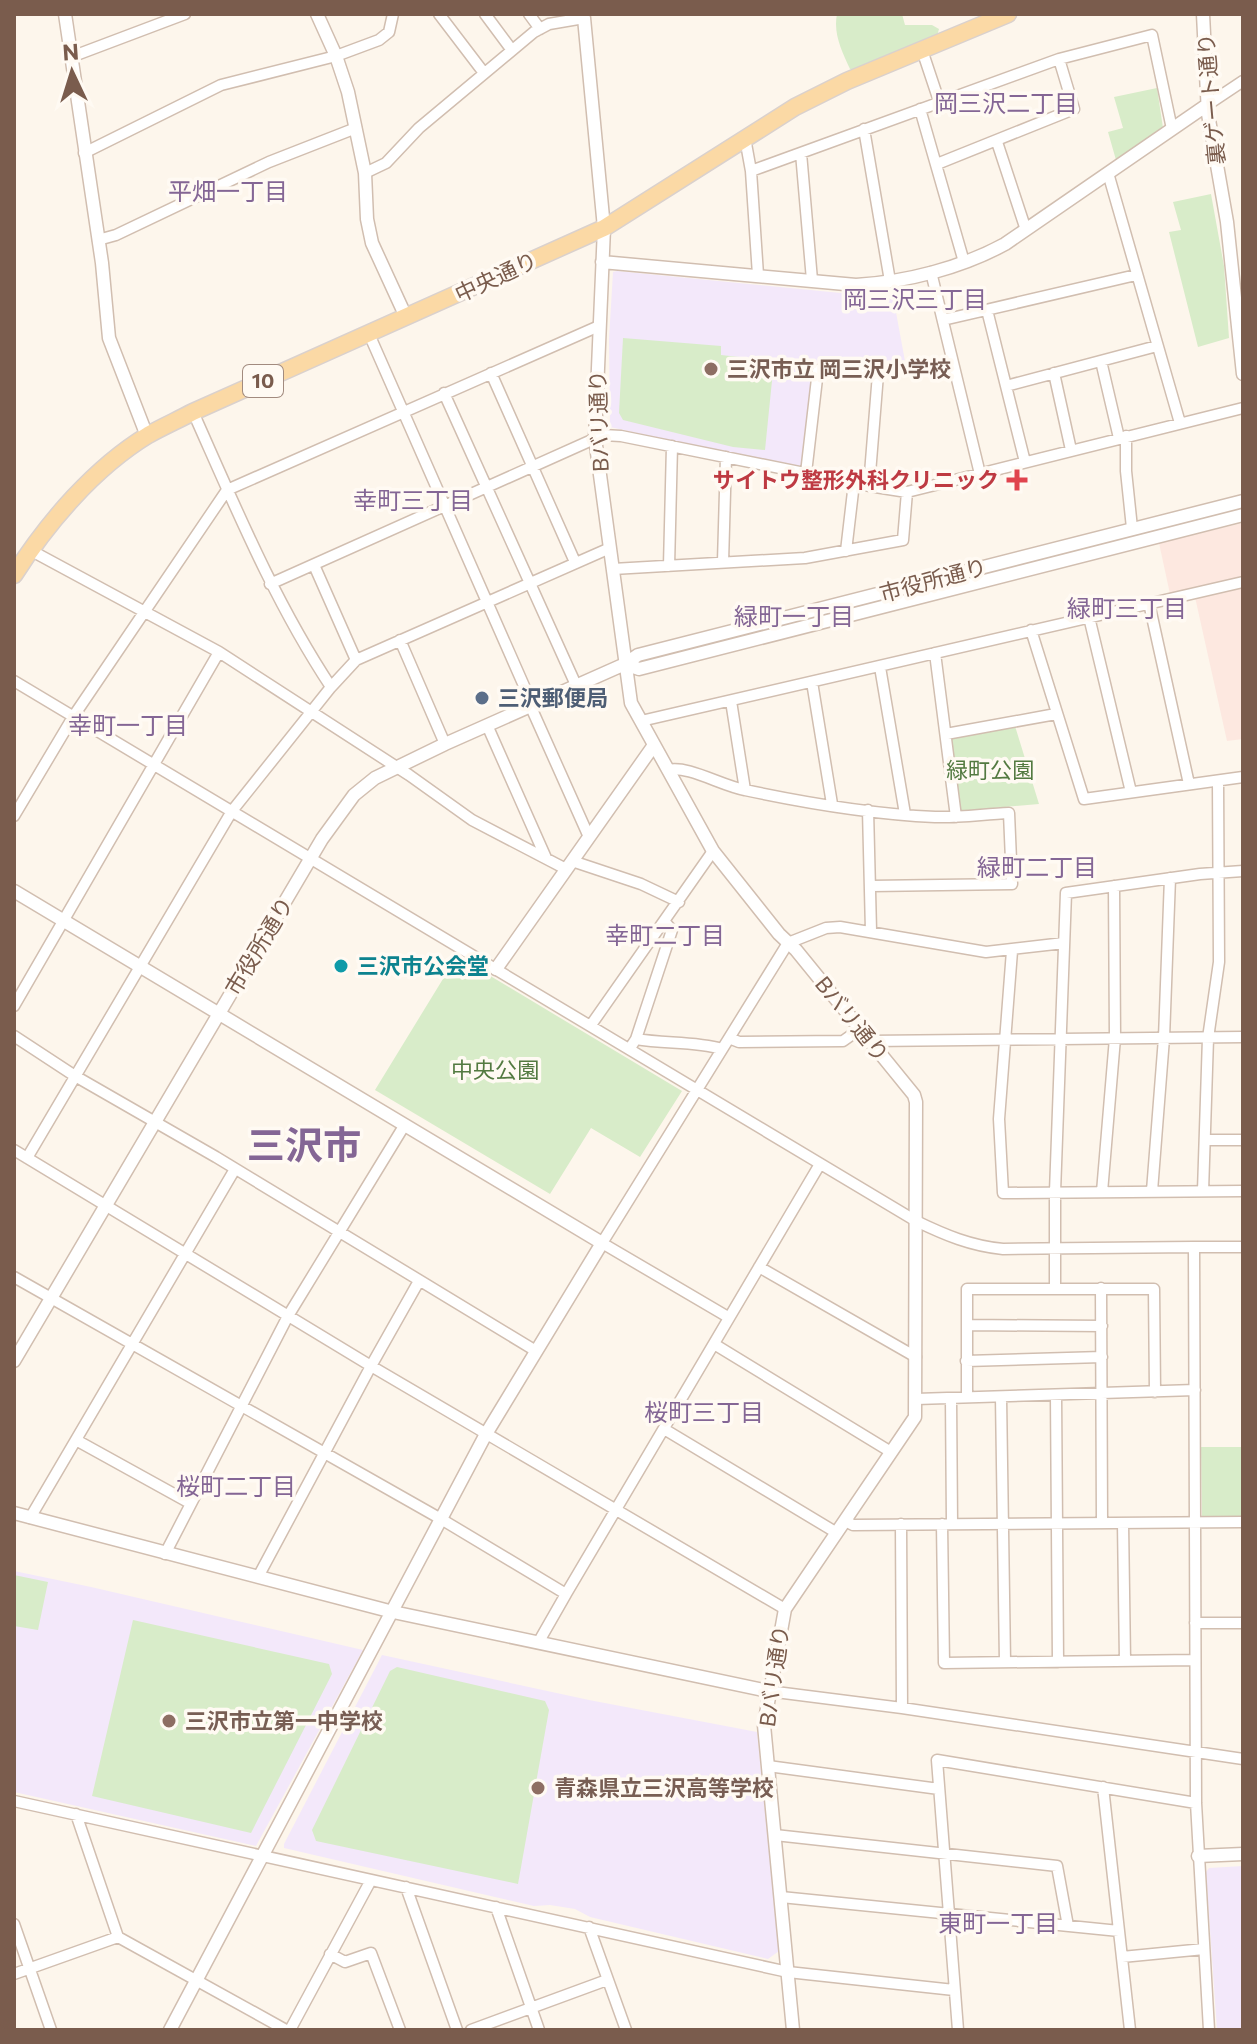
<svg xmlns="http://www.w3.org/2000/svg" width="1257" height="2044" viewBox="0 0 1257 2044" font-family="Commissioner,'Noto Sans JP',sans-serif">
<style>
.commercial{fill:#fde8e0}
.education{fill:#f3e8fa}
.green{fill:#d8ecc9}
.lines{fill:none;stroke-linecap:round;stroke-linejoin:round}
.minor-casing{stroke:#d1beb0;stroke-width:13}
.tertiary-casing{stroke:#d1beb0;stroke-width:15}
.primary-casing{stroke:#dad1cd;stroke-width:19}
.minor{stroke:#fff;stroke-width:10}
.tertiary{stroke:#fff;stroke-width:12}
.primary{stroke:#fbd9a5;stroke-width:16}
.education-dot{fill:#8d6e63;stroke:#fffaf3;stroke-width:3}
.health-dot{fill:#e0444e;stroke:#fffaf3;stroke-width:3}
.service-dot{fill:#5c6f8a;stroke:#fffaf3;stroke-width:3}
.culture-dot{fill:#0f9aa8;stroke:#fffaf3;stroke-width:3}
.labels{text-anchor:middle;stroke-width:7;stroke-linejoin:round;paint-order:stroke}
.shield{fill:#fffaf3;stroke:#a28b7f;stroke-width:2}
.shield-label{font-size:20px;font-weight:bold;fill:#7a5c4d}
.street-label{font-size:22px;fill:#7a5c4d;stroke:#fffaf3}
.education-label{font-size:22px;font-weight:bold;fill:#785e54;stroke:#fffaf3;text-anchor:start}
.health-label{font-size:22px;font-weight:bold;fill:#be3a42;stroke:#fffaf3;text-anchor:end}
.service-label{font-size:22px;font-weight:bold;fill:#4e5e75;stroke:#fffaf3;text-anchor:start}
.park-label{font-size:22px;fill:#537a41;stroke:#fffaf3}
.culture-label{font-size:22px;font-weight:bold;fill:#0d838f;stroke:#fffaf3;text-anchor:start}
.neighbourhood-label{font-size:24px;fill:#846695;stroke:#fffaf3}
.town-label{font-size:38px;font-weight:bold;fill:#846695;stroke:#fffaf3}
</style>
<rect width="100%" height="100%" fill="#fdf6ec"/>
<path class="commercial" d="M1243,523V576L1170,594L1159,543Z
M1243,586V739L1227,741L1195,597Z"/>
<path class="education" d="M617,271L841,293H890L893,296L907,372L814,366L801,469L610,427L609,339L613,272Z
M14,1571L91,1587L363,1650L256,1846L14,1792Z
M382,1655L589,1700L757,1732L779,1951L768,1959L590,1917L575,1909L550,1905L534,1906L284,1848V1844Z
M1243,1866V2030H1217L1206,1872L1209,1868Z"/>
<path class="green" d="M837,14H902L905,25H932L939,29L937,36L855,70L850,69C842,51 833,34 837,14Z
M1157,88L1163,128L1116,160L1108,132L1123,128L1114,97Z
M1211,194L1224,266L1229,338L1198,347L1169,232L1181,230L1173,202Z
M623,338L721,346V355L774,361L765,450L733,447L623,420L619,413Z
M1015,726L1039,804L960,811L950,739Z
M457,956L682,1091L640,1157L591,1128L550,1194L375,1090Z
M1201,1447H1243V1517H1202Z
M14,1575L48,1582L38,1630L14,1626Z
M133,1620L329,1664L332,1674L251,1833L92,1796Z
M397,1667L545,1701L549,1710L518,1884L316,1841L312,1830L390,1671Z"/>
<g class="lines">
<defs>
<path id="minor" d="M439,14L484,73
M485,14L511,49
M529,14L540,29
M922,50L939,101
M71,57L185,14
M1207,105L1243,81
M920,109L964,262
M864,129L890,281
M745,138L751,171L758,275
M997,142L1026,230
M84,153L221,85L336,56L379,40L389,32L393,14
M801,153L812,280
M937,164L1074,109L1059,59
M751,171L1059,59L1152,35L1172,129
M365,173L386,163L419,128L534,32L549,24L584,18L583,14
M1108,173L1180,423
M98,240L116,235L269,162L356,128
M931,272L980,474
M987,310L1025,462
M943,320L1136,275
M369,334L532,704
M1101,361L1119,438
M491,373L575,562
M1054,373L1071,450
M1006,386L1157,346
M444,393L576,685
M193,412C235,506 274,601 331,687L356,660L610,548
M1126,436V471L1132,528
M806,473L818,370L878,374L869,486
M30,550L219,652
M846,551L854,483
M723,562L726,457
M314,565L356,660
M669,566L672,446
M613,569L805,558L903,540L907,492
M270,584L603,435L621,436L869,486L907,492L1243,408
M1149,603L1189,784
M1089,617L1131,792
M1031,630L1084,799L1243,777
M400,640L445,744
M935,653L956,817
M880,667L905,814
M14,681L916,1221C945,1235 971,1246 1003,1249L1194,1247L1196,1803L1209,2030
M812,682L832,804
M731,701L745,790
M530,705L589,837
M641,721L1243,582
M487,725L546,858
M946,734L1056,714
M668,770C688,765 722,786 745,790C806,803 872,814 935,817C959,818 984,814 1009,813L1012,884L871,886
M868,810L871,931
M14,816L73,717L227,490L599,326
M572,861L641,884L679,902
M1012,951L999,1119L1003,1193L1243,1191
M14,1006L219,652L409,775L472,820L566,869
M591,1025L713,851
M14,1036L75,1076L216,1157L536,1351
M729,1038L739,1042L843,1041L860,1029
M636,1039C665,1044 695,1041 722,1049
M869,1041L1243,1037
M630,1048L636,1039L672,930L664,921
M1206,1140H1243
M14,1150L371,1366L785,1609
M27,1158L232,811L331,687
M1152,1191L1164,1038L1170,878
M1203,1191L1208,1038L1219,962L1218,781
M1102,1192L1115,1038L1114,886
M1194,1247H1243
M759,1267L916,1357
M14,1277L441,1519L566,1594L820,1164
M1055,1288V1192L1066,893L1200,874L1243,871
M1101,1288L1102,1523
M728,1317L602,1243L788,943L826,928L840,927L986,952L1064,943
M967,1325L1102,1326
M714,1344L891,1452
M966,1361L1102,1357
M1056,1395L1058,1662
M967,1397V1289H1154L1155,1392
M1001,1397L1005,1662
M951,1398L952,1524
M916,1399L1195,1390
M664,1429L837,1533
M76,1440L190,1503
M30,1518L235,1169
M845,1521L853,1525L1243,1522
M1123,1523L1125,1661
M901,1524L902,1708
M942,1524L944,1663L1195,1660
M165,1554L288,1316L404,1126
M258,1577L371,1366L419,1281
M1195,1623H1243
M538,1643L566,1594
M768,1691L902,1708L1243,1759
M768,1766L939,1789
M1103,1787L1130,2030
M14,1801L788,1972L954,1990
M76,1814L118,1937L286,2030
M775,1835L1057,1866L1068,1926
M406,1887L457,2030
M781,1897L1119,1931
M496,1907L539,2030
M14,1924L51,2030
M589,1927L626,2030
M330,1954L345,1962L371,1953L400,2030
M1122,1957L1204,1949
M14,1974L118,1937
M290,2030L371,1880
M471,2030L607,1980
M958,2030L937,1760L1196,1803"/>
<path id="tertiary" d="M65,14L102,263L109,338L147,436
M317,14L336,56L348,92L365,173L367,219L372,243L406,317
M1203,14L1208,114L1227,222L1243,374
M584,18L604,228L595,438L631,703L713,851L779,934L796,950L914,1095L916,1102L915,1417L785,1609L764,1725L793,2030
M602,262L856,285C906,282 961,268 1005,244L1207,105
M625,664L639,669L1243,515
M14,891L602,1243L486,1434L170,2030
M496,969L654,745
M14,1361L322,839L354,795L375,778L445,744L625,664L638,655L1243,501
M14,1513L393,1612L768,1691
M1198,1856L1243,1854"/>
<path id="primary" d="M14,575C48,522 94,468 148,435C162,427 178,420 193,412L604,228L795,107L847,81L1008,14"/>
</defs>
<use href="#minor" class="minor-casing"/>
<use href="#tertiary" class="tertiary-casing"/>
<use href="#primary" class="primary-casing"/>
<use href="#minor" class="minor"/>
<use href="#tertiary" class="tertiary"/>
<use href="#primary" class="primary"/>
</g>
<g class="education-dot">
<circle cx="711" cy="369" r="8"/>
<circle cx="169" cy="1721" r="8"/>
<circle cx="538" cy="1788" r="8"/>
</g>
<path class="health-dot" d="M1013 468h8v8h8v8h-8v8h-8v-8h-8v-8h8z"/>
<circle class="service-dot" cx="482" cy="698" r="8"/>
<circle class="culture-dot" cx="341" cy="966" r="8"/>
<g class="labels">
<rect class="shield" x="243" y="365" width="40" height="32" rx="6"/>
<g class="shield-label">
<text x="263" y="388">10</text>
</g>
<g class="street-label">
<text transform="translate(1211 99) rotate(-95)" y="8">裏ゲート通り</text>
<text transform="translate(496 277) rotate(-25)" y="8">中央通り</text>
<text transform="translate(599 421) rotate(-92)" y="8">Bバリ通り</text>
<text transform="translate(933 580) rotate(-15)" y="8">市役所通り</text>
<text transform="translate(259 946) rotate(-59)" y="8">市役所通り</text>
<text transform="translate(852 1019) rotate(51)" y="8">Bバリ通り</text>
<text transform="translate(774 1676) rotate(-82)" y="8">Bバリ通り</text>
</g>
<g class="education-label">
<text x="727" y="377">三沢市立 岡三沢小学校</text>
<text x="185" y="1729">三沢市立第一中学校</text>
<text x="554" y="1796">青森県立三沢高等学校</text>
</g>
<g class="health-label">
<text x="999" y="488">サイトウ整形外科クリニック</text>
</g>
<g class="service-label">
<text x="498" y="706">三沢郵便局</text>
</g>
<g class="park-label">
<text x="990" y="778">緑町公園</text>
<text x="495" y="1078">中央公園</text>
</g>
<g class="culture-label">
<text x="357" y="974">三沢市公会堂</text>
</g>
<g class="neighbourhood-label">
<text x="1006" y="112">岡三沢二丁目</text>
<text x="228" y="200">平畑一丁目</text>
<text x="915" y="308">岡三沢三丁目</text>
<text x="413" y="509">幸町三丁目</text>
<text x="1127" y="617">緑町三丁目</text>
<text x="794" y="625">緑町一丁目</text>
<text x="128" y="734">幸町一丁目</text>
<text x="1037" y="876">緑町二丁目</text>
<text x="665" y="944">幸町二丁目</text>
<text x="704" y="1421">桜町三丁目</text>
<text x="236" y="1495">桜町二丁目</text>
<text x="998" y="1932">東町一丁目</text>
</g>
<g class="town-label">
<text x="304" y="1159">三沢市</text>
</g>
</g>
<rect width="1257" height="2044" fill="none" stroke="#7a5c4d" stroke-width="32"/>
<g transform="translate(72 72) rotate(356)" stroke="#fffaf3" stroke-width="6" paint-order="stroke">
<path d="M0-6L14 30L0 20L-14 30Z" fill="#7a5c4d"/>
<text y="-12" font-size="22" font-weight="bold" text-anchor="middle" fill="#7a5c4d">N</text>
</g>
</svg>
